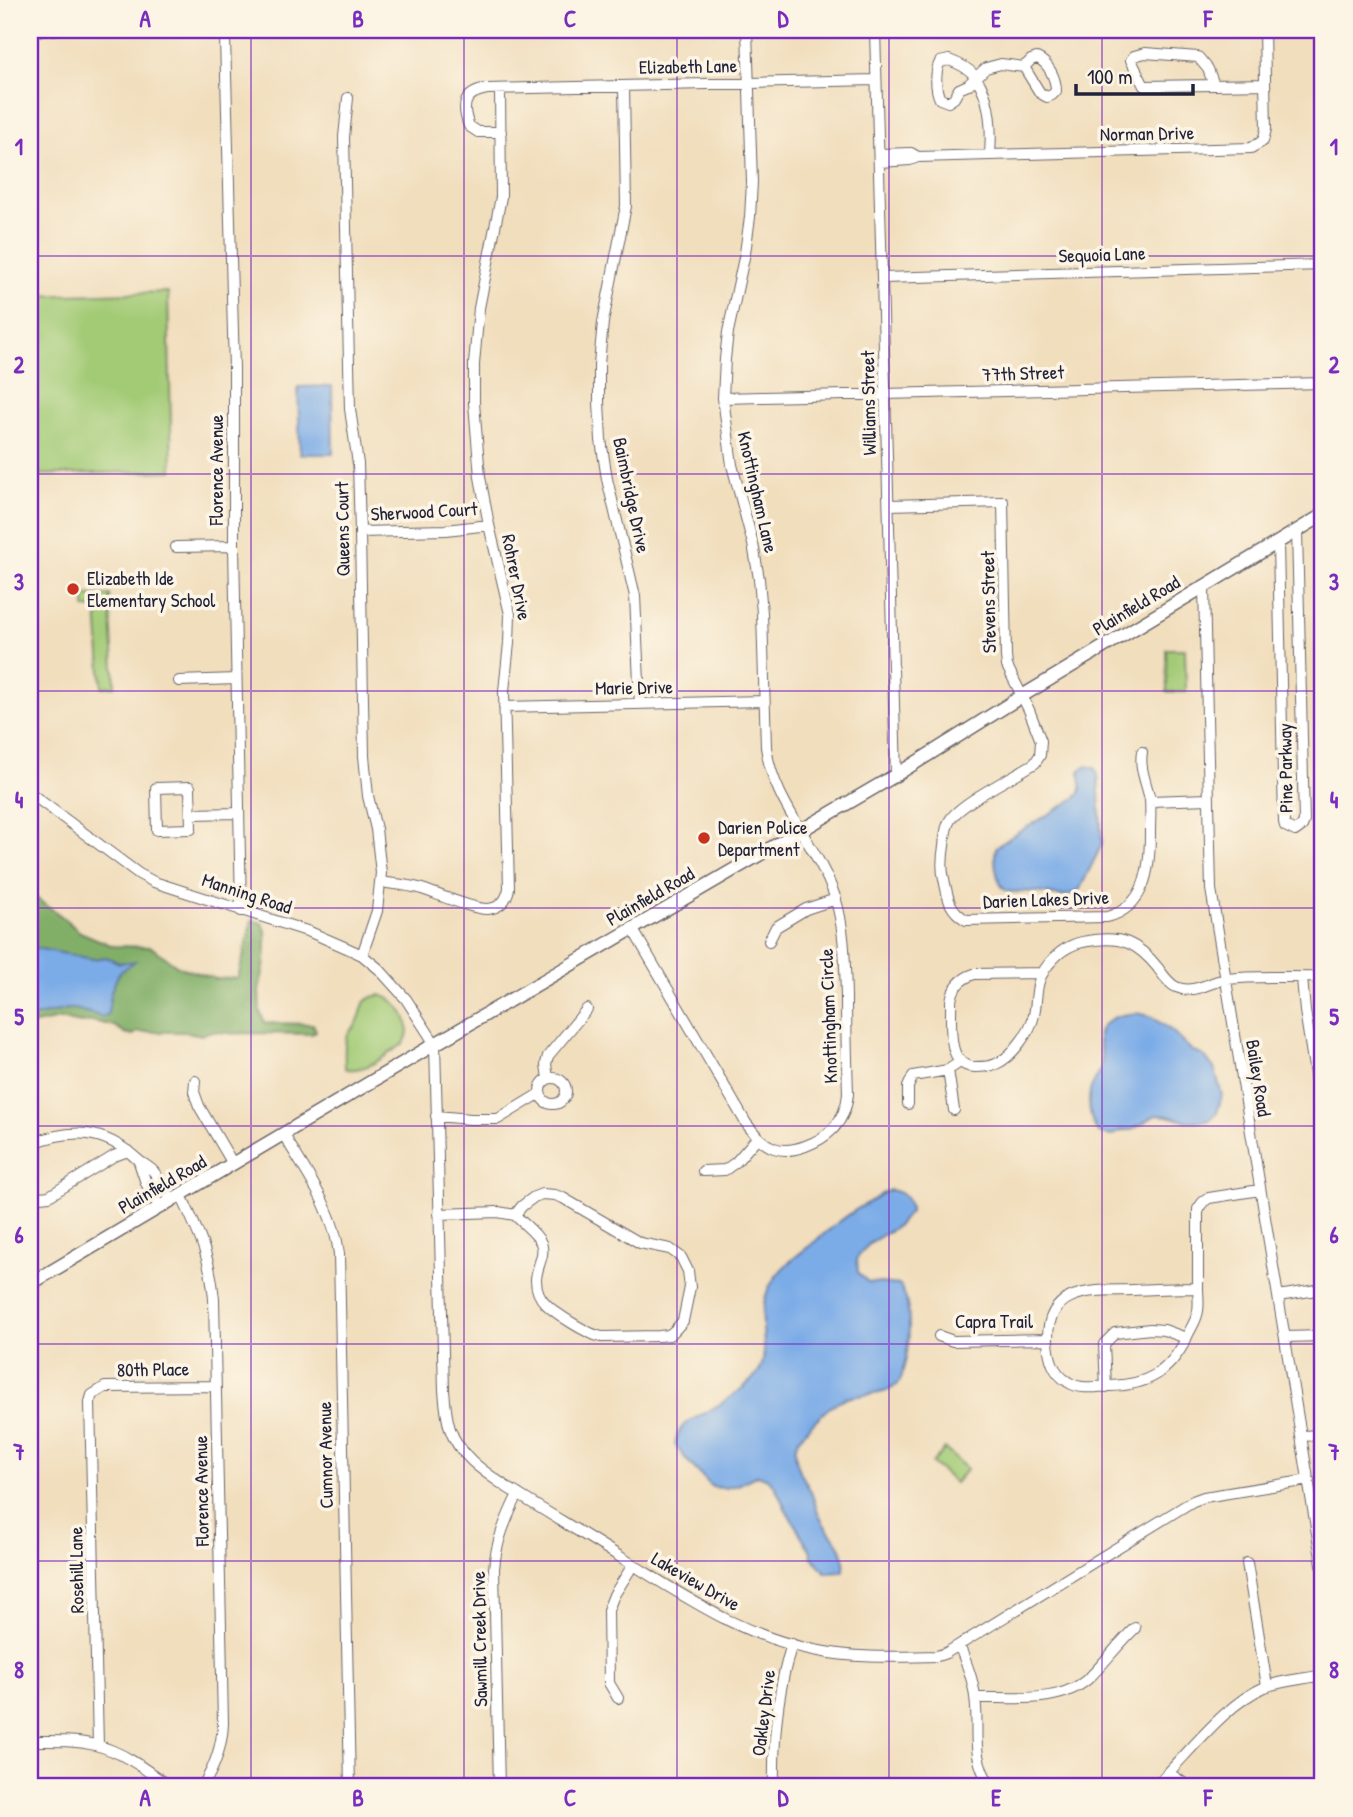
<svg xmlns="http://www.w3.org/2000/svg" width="1353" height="1817" viewBox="0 0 1353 1817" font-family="'Patrick Hand',sans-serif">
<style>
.green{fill:#a3cb76;stroke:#627658;stroke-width:2}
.forest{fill:#82af67;stroke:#526851;stroke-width:2}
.water{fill:#7cace7;stroke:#4f6791;stroke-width:2}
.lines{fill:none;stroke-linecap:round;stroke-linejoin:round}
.minor-casing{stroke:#6a6468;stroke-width:12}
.major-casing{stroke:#6a6468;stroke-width:15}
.minor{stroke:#fff;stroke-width:10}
.major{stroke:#fff;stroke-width:12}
.grid{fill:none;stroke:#7b2cbf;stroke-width:2;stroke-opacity:0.55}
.poi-dot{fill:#c8321e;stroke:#fcf5e5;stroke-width:2.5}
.labels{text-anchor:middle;stroke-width:7;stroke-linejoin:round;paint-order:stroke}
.street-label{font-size:19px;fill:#22223b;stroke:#fcf5e5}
.poi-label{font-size:19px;fill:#22223b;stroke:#fcf5e5;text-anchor:start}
.neatline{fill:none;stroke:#7b2cbf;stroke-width:2.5}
.grid-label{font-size:23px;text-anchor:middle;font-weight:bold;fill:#7b2cbf}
</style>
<rect width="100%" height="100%" fill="#fcf5e5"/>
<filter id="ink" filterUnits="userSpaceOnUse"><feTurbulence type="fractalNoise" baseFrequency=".0143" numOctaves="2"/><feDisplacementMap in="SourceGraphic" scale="14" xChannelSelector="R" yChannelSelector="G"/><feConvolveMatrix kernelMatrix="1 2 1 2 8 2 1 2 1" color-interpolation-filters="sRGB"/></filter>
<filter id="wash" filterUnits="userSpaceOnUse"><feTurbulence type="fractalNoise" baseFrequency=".00686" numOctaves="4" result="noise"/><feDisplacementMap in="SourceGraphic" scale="28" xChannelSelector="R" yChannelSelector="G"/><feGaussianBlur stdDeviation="1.57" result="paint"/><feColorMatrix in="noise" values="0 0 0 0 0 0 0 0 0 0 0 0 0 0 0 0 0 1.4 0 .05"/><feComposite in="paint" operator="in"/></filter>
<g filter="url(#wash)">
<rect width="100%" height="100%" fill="#f1debd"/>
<path class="green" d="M168,292L172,471L30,475V296Z
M110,595L115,686L102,687L97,609L85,608V596Z
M1185,649L1186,692H1167L1166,649Z
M380,995C400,999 415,1025 404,1043C387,1054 368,1072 347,1069L345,1067C345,1058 343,1041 348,1034C351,1029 356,1027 358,1021C366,1004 358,1000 380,995Z
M945,1449L967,1469L955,1483L932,1463Z"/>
<path class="forest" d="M30,894L60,915L80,932L113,946L151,947L179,967L216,979L238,978L252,920L262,923L266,933V948L264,968L259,990L260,1012L265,1023L313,1024L316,1031L312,1034L241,1033C226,1036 214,1027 202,1035L186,1032H138L133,1035L125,1033L114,1026L93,1021L81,1023L60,1019L30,1025Z"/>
<path class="water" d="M332,386L333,454H300L298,387Z
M1085,766L1095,768L1098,775L1102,844L1080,889C1066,901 1053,894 1037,892C1013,889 1002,902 996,869C995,861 994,855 996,847L1014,835L1077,797C1085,788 1079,781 1080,770Z
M30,947L93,959L106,957L120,963L135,961L119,973L111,991L108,1014L103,1017L75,1009H68L30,1018Z
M1138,1013L1152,1017L1172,1031L1191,1050L1204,1056L1214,1068L1222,1095L1217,1113L1208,1121H1185L1168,1116L1156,1115L1132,1130H1123L1111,1136L1098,1133C1091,1121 1087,1106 1090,1091C1093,1081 1101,1073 1102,1062C1103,1051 1096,1040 1100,1030C1107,1016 1125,1014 1138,1013Z
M890,1190C904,1193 910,1198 910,1212L897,1226L870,1243L859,1255L857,1260L858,1273L868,1282L900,1285C913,1307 910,1347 903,1370C902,1374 902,1378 900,1381C886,1400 857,1391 839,1401C823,1410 811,1426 799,1438C789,1456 802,1475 810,1490C815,1500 816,1511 822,1521C832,1539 847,1546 844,1570L841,1572L826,1573L812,1557L810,1550L785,1508L775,1486L768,1479L757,1475L738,1485L725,1488L712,1487C699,1473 686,1461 675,1445C679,1423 688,1422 705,1413C722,1404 750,1385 760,1370C768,1355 761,1327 763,1311C764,1301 767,1289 773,1281C782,1266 798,1255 812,1244C831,1228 850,1212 871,1201C878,1197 881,1193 890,1190Z"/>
</g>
<g filter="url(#ink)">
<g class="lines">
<defs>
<path id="minor" d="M222,30L225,38L234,369V546L241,911
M875,30L896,775
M30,31L55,30
M1145,53L1198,57L1208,69L1214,85L1144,86L1131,60L1134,56Z
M1214,85L1265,84
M624,86L626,206L603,322L599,364V402L601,440L607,479L635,596L640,704
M348,98L344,137L350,409L358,464L360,532L364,756L368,796L376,829L381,873L377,911L362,955
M501,132H478L469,126C461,105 464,93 487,89L876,80
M880,154L911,153L918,157
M990,154C992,128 991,95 973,74C967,67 957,63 949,60L940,62C935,71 935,89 940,99L948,102L954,98L959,89L968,85L986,68L1001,64L1024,67L1031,60L1037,58C1049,63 1056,79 1056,91L1052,95L1047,97L1040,93L1024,67
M880,162L910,160L918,157L1251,148L1263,141L1266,129L1264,30
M883,278L1323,265
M723,398L1323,383
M889,505L1003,502L1006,656L1007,666L1029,710L1041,741L1040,755L1035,763C1015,776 960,803 950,820C945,828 945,838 944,846C942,858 941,868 944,879C948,897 948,909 966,920L1107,917C1146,907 1150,868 1150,833C1150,822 1151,811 1150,800C1147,784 1139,769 1142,752
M360,532L446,530L489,525
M1278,544L1284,822L1285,826L1295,831L1302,826L1304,821L1297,531
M176,547L234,546
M1204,587L1211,889L1323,1570
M179,681L236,679
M504,707L764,701
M190,787L191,829L157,830L156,788Z
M30,793L139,874L154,882L310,932L349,949L362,955L379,969L406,999L435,1044L444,1390C445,1403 446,1417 450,1429C459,1456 486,1473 508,1488C546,1512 584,1534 622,1558C686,1597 739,1635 814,1650C855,1659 896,1657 937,1656L946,1653L1193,1501L1204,1497L1309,1480
M1150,801L1209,799
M191,814L239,813
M380,882C393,884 406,885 419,888C435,893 474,910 488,909C500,908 507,900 509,888L504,691L509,643L510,614L489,525L480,477L474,403V364L479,308L501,197L500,90
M632,928L746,1123C754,1133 761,1143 774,1148C792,1155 820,1142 833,1129C842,1119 847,1106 848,1094C847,1062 846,1030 846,997C845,964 845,929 835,897C817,844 773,803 766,747L762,613L759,579L753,544L732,465L723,398L725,359L728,332L745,253L750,217L752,182L747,30
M769,941L776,927L806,909L836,899
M1043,973L974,974C960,979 953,987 951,1001C952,1021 945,1067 975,1067C982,1067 989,1067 996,1064C1011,1058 1031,1031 1034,1015C1038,996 1034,982 1048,965C1058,952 1072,943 1088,941C1121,935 1138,943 1158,968C1163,975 1168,983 1176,987C1194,995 1210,981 1227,979C1258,975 1292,978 1323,977
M1302,978L1305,1011L1323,1124
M948,1070L954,1110
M540 1091a13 13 0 1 1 26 0a13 13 0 1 1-26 0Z
M548,1079L546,1064L548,1056L587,1009
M195,1081L194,1092L199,1106L233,1164
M908,1104V1087L913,1076L948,1070L960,1062
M436,1116L471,1119H498L539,1094
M284,1135C306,1173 334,1209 339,1254L350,1787
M30,1144C71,1128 103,1128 137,1159C142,1164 149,1166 154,1172C161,1181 166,1191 172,1200
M139,1162L146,1183L160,1208
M703,1171L725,1170L736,1162L757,1138
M30,1192L40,1197L49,1196L114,1156L128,1151
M181,1195C199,1234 210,1255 214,1299L223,1723C222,1747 215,1767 202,1787
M439,1214L498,1212L515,1215L522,1206L534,1197L542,1194L555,1195L563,1198L640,1243L670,1249L681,1257L688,1271L690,1287L683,1321L674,1331L669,1335L659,1336L602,1337C589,1335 556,1314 546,1304C540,1298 536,1289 536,1280C536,1267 546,1255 541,1243C536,1232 523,1224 515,1215
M1198,1288C1198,1297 1200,1307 1197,1315C1195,1323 1189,1331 1186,1339C1169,1373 1147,1385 1110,1386C1096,1387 1080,1390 1068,1382C1053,1373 1049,1358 1048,1341C1046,1285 1096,1291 1134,1290C1156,1289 1177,1288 1198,1288V1209L1203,1202L1209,1198L1260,1190
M1278,1296L1323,1289
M939,1336L953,1341L1048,1339
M1285,1337L1323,1336
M1106,1387L1104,1344L1115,1333L1150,1329L1164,1330L1186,1338
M1301,1436L1323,1435
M1247,1563L1267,1686
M959,1645C966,1662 973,1679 975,1697C980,1734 969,1752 991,1787
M618,1698L609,1683L608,1610L614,1595L633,1565
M976,1698C1013,1697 1062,1705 1091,1676C1106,1661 1119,1643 1135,1628
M30,1741C52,1741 73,1740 95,1745C122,1751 148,1771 170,1787
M98,1745L90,1402L92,1395L105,1387L216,1386
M1169,1773L1189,1787
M146,1787L154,1776
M499,1787L494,1569C496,1541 506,1519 518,1494
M774,1787C773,1738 777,1691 792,1644
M1154,1787C1187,1756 1224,1704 1265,1687C1283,1680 1305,1679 1323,1675"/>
<path id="major" d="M30,1284L435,1044L896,775L1022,696L1323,515"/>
</defs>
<use href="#minor" class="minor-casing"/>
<use href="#major" class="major-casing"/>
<use href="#minor" class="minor"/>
<use href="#major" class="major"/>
</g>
</g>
<path class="grid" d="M251,30V1787M464,30V1787M677,30V1787M889,30V1787M1102,30V1787M30,256H1323M30,474H1323M30,691H1323M30,908H1323M30,1126H1323M30,1344H1323M30,1561H1323"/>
<g class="poi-dot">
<circle cx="73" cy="589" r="7"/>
<circle cx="704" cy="838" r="7"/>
</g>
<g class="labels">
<g class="street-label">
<text transform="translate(688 66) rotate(-1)" y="7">Elizabeth Lane</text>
<text transform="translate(1147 133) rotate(-1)" y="7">Norman Drive</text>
<text transform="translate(1102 254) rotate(-2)" y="7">Sequoia Lane</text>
<text transform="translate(1023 373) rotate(-2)" y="7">77th Street</text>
<text transform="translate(868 403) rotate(-91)" y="7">Williams Street</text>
<text transform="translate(216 470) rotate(-90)" y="7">Florence Avenue</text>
<text transform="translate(758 492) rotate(77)" y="7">Knottingham Lane</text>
<text transform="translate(632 495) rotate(78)" y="7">Baimbridge Drive</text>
<text transform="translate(424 511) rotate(-3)" y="7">Sherwood Court</text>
<text transform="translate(342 529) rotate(-91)" y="7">Queens Court</text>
<text transform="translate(517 577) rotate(79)" y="7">Rohrer Drive</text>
<text transform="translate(988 602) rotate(-91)" y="7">Stevens Street</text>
<text transform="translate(1136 605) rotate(-31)" y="7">Plainfield Road</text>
<text transform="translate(634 687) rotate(-1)" y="7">Marie Drive</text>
<text transform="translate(1285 768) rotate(-91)" y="7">Pine Parkway</text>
<text transform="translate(247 893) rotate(18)" y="7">Manning Road</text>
<text transform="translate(650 896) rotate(-30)" y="7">Plainfield Road</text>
<text transform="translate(1046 899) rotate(-2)" y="7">Darien Lakes Drive</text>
<text transform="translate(828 1016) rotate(-92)" y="7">Knottingham Circle</text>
<text transform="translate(1259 1078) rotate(81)" y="7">Bailey Road</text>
<text transform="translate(162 1184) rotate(-30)" y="7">Plainfield Road</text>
<text x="994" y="1328">Capra Trail</text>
<text transform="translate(153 1369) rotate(-1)" y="7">80th Place</text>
<text transform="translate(325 1455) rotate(-91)" y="7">Cumnor Avenue</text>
<text transform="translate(201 1491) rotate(-91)" y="7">Florence Avenue</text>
<text transform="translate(76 1570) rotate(-91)" y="7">Rosehill Lane</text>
<text transform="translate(696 1581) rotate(30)" y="7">Lakeview Drive</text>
<text transform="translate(479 1639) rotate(-91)" y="7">Sawmill Creek Drive</text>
<text transform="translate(763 1713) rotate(-83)" y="7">Oakley Drive</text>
</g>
<g class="poi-label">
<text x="87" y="585">Elizabeth Ide<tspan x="87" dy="22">Elementary School</tspan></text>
<text x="718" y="834">Darien Police<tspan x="718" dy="22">Department</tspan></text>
</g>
</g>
<rect width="1353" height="1817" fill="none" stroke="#fcf5e5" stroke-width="77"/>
<path d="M1076 84v10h117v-10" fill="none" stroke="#22223b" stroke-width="3.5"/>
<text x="1087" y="84" font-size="21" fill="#22223b" stroke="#fcf5e5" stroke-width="5" paint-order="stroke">100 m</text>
<rect x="38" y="38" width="1276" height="1740" class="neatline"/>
<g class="grid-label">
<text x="145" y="27">A</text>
<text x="358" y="27">B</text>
<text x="570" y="27">C</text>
<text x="783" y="27">D</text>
<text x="996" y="27">E</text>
<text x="1208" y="27">F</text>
<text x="19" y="155">1</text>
<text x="1334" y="155">1</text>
<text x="19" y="373">2</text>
<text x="1334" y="373">2</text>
<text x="19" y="590">3</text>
<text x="1334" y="590">3</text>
<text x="19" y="808">4</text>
<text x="1334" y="808">4</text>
<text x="19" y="1025">5</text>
<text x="1334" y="1025">5</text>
<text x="19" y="1243">6</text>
<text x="1334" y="1243">6</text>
<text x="19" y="1460">7</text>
<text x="1334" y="1460">7</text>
<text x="19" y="1678">8</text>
<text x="1334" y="1678">8</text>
<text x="145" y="1806">A</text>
<text x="358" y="1806">B</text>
<text x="570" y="1806">C</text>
<text x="783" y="1806">D</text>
<text x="996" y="1806">E</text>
<text x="1208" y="1806">F</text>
</g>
</svg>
